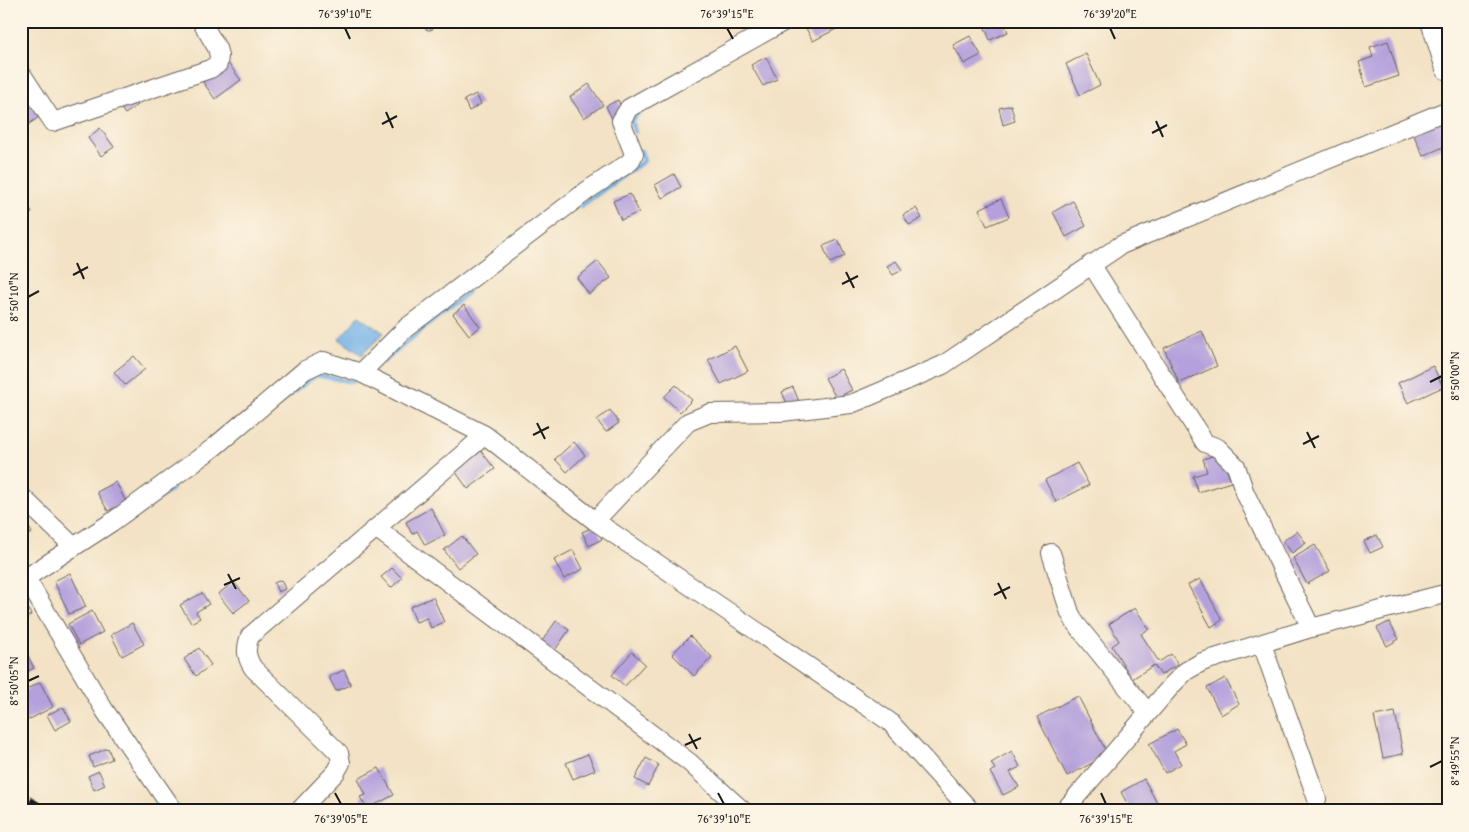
<svg xmlns="http://www.w3.org/2000/svg" width="1469" height="832" viewBox="0 0 1469 832" font-family="'Gentium Book Plus',serif">
<style>
.water{fill:#74b2e6;stroke:#486781}
.lines{fill:none;stroke-linecap:round;stroke-linejoin:round}
.stream{stroke:#74b2e6;stroke-width:4.5}
.building{fill:#b4a0dc}
.service-casing{stroke:#676157;stroke-width:11}
.minor-casing{stroke:#676157;stroke-width:20}
.secondary-casing{stroke:#676157;stroke-width:26}
.service{stroke:#fff;stroke-width:9}
.minor{stroke:#fff;stroke-width:18}
.secondary{stroke:#fff;stroke-width:24}
.rail-casing{stroke:#1c1c1c;stroke-width:5.5}
.rail{stroke:#fcf5e5;stroke-width:4;stroke-dasharray:11;stroke-linecap:butt}
.ticks{fill:none;stroke:#1c1c1c;stroke-width:2}
.neatline{fill:none;stroke:#1c1c1c;stroke-width:2}
.ticks-label{font-size:12px;text-anchor:middle;fill:#1c1c1c}
</style>
<rect width="100%" height="100%" fill="#fcf5e5"/>
<filter id="ink" filterUnits="userSpaceOnUse"><feTurbulence type="fractalNoise" baseFrequency=".02" numOctaves="2"/><feDisplacementMap in="SourceGraphic" scale="10" xChannelSelector="R" yChannelSelector="G"/><feConvolveMatrix kernelMatrix="1 2 1 2 8 2 1 2 1" color-interpolation-filters="sRGB"/></filter>
<filter id="wash" filterUnits="userSpaceOnUse"><feTurbulence type="fractalNoise" baseFrequency=".0096" numOctaves="4" result="noise"/><feDisplacementMap in="SourceGraphic" scale="20" xChannelSelector="R" yChannelSelector="G"/><feGaussianBlur stdDeviation="1.12" result="paint"/><feColorMatrix in="noise" values="0 0 0 0 0 0 0 0 0 0 0 0 0 0 0 0 0 1.4 0 .05"/><feComposite in="paint" operator="in"/></filter>
<g filter="url(#wash)">
<rect width="100%" height="100%" fill="#f3e2c5"/>
<path class="water" d="M359,316L384,333L362,355L339,339Z"/>
<g class="lines">
<path class="stream" d="M635,132L631,121L641,110
M581,206L644,161L641,151
M383,362L468,292
M277,405L316,375L353,382
M126,523L173,488"/>
</g>
<g id="blocks">
<path class="building" d="M802,21H832L836,29L813,41Z
M986,21H1003L1008,32L990,40L983,23Z
M970,36L981,55L964,64L953,45Z
M1388,41L1399,76L1366,87L1359,62L1373,57L1370,47Z
M1086,54L1100,85L1080,95L1066,64Z
M766,57L777,79L763,86L751,65Z
M228,63L241,80L215,99L203,82Z
M589,84L603,105L584,118L570,97Z
M476,94L481,104L469,111L464,100Z
M134,98L138,105L125,114L120,107Z
M618,100L624,114L612,119L606,106Z
M30,103L40,116L25,127L21,122V110Z
M1011,105L1015,121L1003,125L999,108Z
M1448,118V145L1423,156L1413,133Z
M100,128L114,147L101,156L88,138Z
M674,174L681,187L662,198L655,185Z
M630,194L639,212L621,220L613,201Z
M1001,199L1009,217L987,226L979,209Z
M1073,201L1086,226L1066,237L1053,212Z
M27,203L32,213L21,218V205Z
M916,208L922,218L909,225L903,215Z
M838,240L845,256L830,263L823,246Z
M598,261L611,278L589,294L577,278Z
M896,261L902,270L893,275L887,266Z
M464,305L480,327L469,335L453,314Z
M1202,331L1217,366L1179,383L1164,348Z
M735,346L748,371L721,384L708,360Z
M134,356L145,369L125,385L114,372Z
M1433,366L1443,387L1408,403L1398,383Z
M841,369L852,390L836,398L825,378Z
M676,385L692,400L680,412L664,397Z
M793,387L800,404L789,408L782,392Z
M610,410L619,423L606,432L597,420Z
M574,442L585,455L567,472L555,459Z
M481,451L495,469L468,489L455,471Z
M1221,453L1231,482L1198,492L1193,476L1207,472L1203,459Z
M1077,463L1089,485L1056,502L1045,480Z
M116,482L126,502L108,511L97,492Z
M431,508L445,535L425,545L417,531L412,534L406,522Z
M27,524L32,533L21,538V527Z
M596,526L602,539L589,546L582,532Z
M1297,531L1306,543L1292,553L1283,541Z
M1377,535L1383,547L1370,553L1364,541Z
M462,536L476,554L458,568L444,550Z
M1315,545L1330,571L1307,584L1293,558Z
M573,550L583,569L564,579L554,560Z
M392,568L402,578L391,588L381,577Z
M70,573L86,607L69,614L54,581Z
M1200,579L1222,620L1211,627L1188,585Z
M281,580L285,589L278,592L274,583Z
M234,582L249,601L233,613L218,594Z
M202,593L209,604L196,612L200,618L191,623L180,605Z
M21,597L31,615L21,620Z
M433,597L444,622L431,628L427,618L416,622L410,607Z
M1135,608L1149,629L1141,634L1159,662L1171,654L1178,664L1161,675L1154,665L1132,679L1112,646L1119,641L1109,624Z
M92,611L103,632L79,645L68,624Z
M556,621L569,630L553,653L540,644Z
M1389,622L1399,639L1387,646L1377,628Z
M132,623L144,644L122,656L111,635Z
M690,636L712,657L694,676L672,654Z
M24,648L34,668L21,675V649Z
M199,648L211,665L196,676L184,659Z
M632,652L645,664L625,686L612,675Z
M344,670L351,685L336,691L329,677Z
M1225,678L1239,704L1221,715L1207,688Z
M40,682L53,707L26,721L21,711V692Z
M1078,696L1108,755L1067,776L1037,717Z
M63,707L71,721L55,730L47,715Z
M1395,712L1403,754L1383,758L1374,716Z
M1177,729L1186,744L1174,751L1181,764L1165,773L1149,744Z
M108,748L112,759L93,767L89,756Z
M1012,751L1020,767L1010,772L1019,787L1003,795L990,772L995,769L991,763Z
M588,754L595,770L573,779L566,763Z
M646,758L659,765L648,786L635,779Z
M379,768L394,795L367,809L360,797L366,795L358,779Z
M99,771L105,785L94,790L88,776Z
M1144,779L1157,803L1142,811H1131L1121,792Z"/>
</g>
</g>
<g filter="url(#ink)">
<use href="#blocks" fill-opacity="0" stroke="#676157" stroke-width="1"/>
<g class="lines">
<defs>
<path id="service" d="M426,21L429,25"/>
<path id="minor" d="M21,73L53,122L210,69L218,64L219,56L217,48L201,21
M1091,264L1205,443L1218,448L1236,466L1245,493L1311,628
M361,373L406,328L588,190L630,162L634,154L621,121L629,108L785,21
M21,496L74,547
M595,521L688,422L710,413L782,412L851,404L868,397L943,365L1121,245L1448,110
M377,529L689,762L743,811
M1051,553L1070,613L1076,624L1148,713
M26,578L105,711L174,811
M21,581L112,522L213,448L305,370L324,361L361,373L485,435L595,521L890,722L971,811
M1262,644L1317,799
M299,811L336,772L341,763L339,753L253,668C246,657 245,649 250,636L485,435
M1064,811L1173,684L1186,671L1202,662L1311,628L1448,593"/>
<path id="secondary" d="M1433,21L1448,68"/>
</defs>
<use href="#service" class="service-casing"/>
<use href="#minor" class="minor-casing"/>
<use href="#secondary" class="secondary-casing"/>
<use href="#service" class="service"/>
<use href="#minor" class="minor"/>
<use href="#secondary" class="secondary"/>
<defs>
<path id="rail" d="M21,794L49,811
M21,810L23,811"/>
</defs>
<use href="#rail" class="rail-casing"/>
<use href="#rail" class="rail"/>
</g>
</g>
<path class="ticks" d="M345,28L350,39M727,28L733,39M1110,28L1115,39M386,112L393,128M1156,121L1163,137M382,124L397,116M1152,133L1167,125M77,263L84,279M846,272L854,288M73,275L88,267M842,284L858,276M28,297L39,291M1430,382L1442,376M537,423L545,439M1307,432L1315,448M533,435L549,427M1303,444L1319,436M228,574L236,589M998,583L1006,599M224,585L240,578M994,595L1010,587M28,681L39,676M689,734L697,749M685,745L701,738M1430,767L1442,761M335,793L341,804M718,793L724,804M1101,793L1106,804"/>
<rect width="1469" height="832" fill="none" stroke="#fcf5e5" stroke-width="55"/>
<rect x="28" y="28" width="1414" height="776" class="neatline"/>
<g class="ticks-label">
<text x="345" y="18">76°39'10"E</text>
<text x="727" y="18">76°39'15"E</text>
<text x="1110" y="18">76°39'20"E</text>
<text transform="translate(14 297) rotate(-90)" y="4">8°50'10"N</text>
<text transform="translate(1455 376) rotate(-90)" y="4">8°50'00"N</text>
<text transform="translate(14 681) rotate(-90)" y="4">8°50'05"N</text>
<text transform="translate(1455 761) rotate(-90)" y="4">8°49'55"N</text>
<text x="341" y="823">76°39'05"E</text>
<text x="724" y="823">76°39'10"E</text>
<text x="1106" y="823">76°39'15"E</text>
</g>
</svg>
